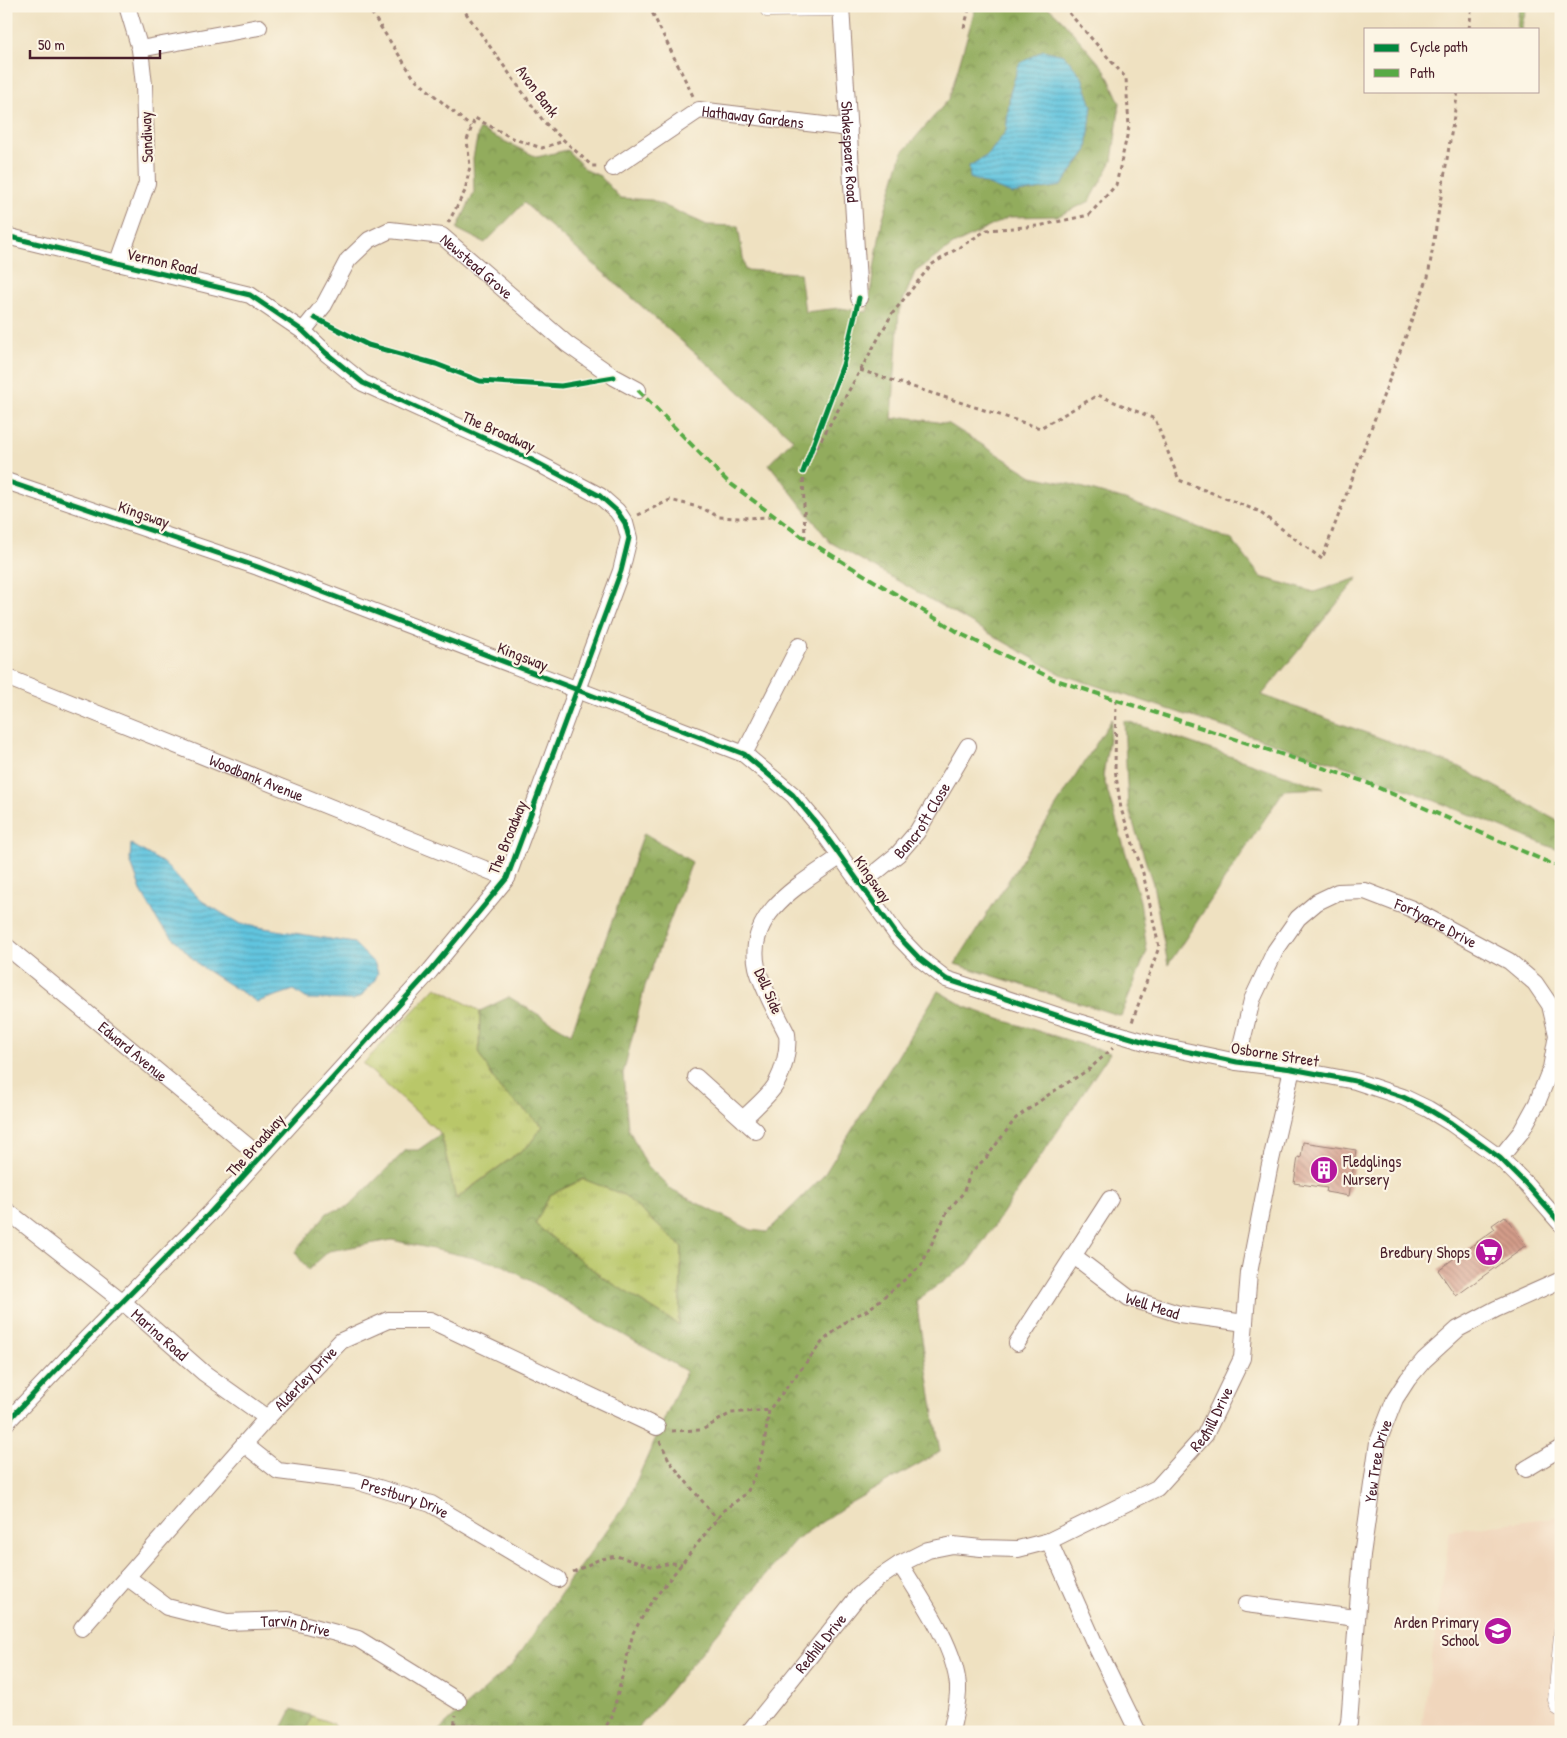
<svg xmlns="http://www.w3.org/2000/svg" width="1567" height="1738" viewBox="0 0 1567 1738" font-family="'Patrick Hand',sans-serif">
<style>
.built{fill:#f0d6bc}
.grass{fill:url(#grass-tufts);stroke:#82734a}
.forest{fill:url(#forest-crowns);stroke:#6e6644;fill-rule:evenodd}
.water{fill:url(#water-rules);stroke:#567285}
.building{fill:url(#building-back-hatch)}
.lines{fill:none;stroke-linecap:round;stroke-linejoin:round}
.lane-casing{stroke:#9c8076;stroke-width:9}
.street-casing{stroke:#9c8076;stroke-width:18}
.path{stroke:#9c8076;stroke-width:3;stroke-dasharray:4 4;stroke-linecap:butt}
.lane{stroke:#fff;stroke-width:8}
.street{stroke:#fff;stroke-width:16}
.quiet{stroke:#57aa44;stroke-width:4;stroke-dasharray:8 4;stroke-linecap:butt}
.cycleway-casing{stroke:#fcf5e5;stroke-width:8}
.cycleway{stroke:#00873e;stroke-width:5}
.labels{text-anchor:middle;stroke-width:4.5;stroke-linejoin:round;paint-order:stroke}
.street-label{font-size:16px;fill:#4a1f2b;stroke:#fcf5e5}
.poi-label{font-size:16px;fill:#4a1f2b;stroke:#fcf5e5;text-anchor:end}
</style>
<defs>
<pattern id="grass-tufts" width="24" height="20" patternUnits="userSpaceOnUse" patternTransform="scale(1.25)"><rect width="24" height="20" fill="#b9c769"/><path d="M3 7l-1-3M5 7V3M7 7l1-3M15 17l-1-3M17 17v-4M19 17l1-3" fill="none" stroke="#a1aa5b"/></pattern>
<pattern id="forest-crowns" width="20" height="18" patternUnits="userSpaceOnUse" patternTransform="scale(1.25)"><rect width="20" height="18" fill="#92ac5d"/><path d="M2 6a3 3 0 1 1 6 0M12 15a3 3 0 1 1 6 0" fill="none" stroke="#798b4d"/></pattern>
<pattern id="water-rules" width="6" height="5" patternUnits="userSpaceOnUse" patternTransform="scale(1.25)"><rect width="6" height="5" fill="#61c5df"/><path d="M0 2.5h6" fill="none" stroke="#529fb5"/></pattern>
<pattern id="building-back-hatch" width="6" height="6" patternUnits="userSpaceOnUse" patternTransform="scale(1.25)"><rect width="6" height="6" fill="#d49d8a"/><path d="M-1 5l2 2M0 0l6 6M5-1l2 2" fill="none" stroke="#ae7f71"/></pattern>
</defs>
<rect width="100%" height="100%" fill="#fcf5e5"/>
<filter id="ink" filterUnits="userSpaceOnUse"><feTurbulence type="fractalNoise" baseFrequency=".02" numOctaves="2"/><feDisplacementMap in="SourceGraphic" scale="10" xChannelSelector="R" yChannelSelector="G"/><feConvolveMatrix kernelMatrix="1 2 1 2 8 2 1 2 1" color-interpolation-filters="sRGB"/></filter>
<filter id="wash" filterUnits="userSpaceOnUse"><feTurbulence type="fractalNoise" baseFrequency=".0096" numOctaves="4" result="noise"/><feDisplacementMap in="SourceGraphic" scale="20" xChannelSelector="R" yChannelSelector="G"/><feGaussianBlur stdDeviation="1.12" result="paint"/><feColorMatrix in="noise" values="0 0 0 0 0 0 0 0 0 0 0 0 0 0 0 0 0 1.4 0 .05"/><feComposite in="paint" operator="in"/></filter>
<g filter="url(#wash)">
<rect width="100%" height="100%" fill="#efe1c1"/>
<path class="built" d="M1561,1516V1732H1421L1450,1531Z"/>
<path class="grass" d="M436,987L480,1011L479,1054L500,1089L543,1126L529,1145L455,1199L441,1134L363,1064Z
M584,1179L624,1195L682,1247L679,1325L602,1277L534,1224L550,1195Z
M312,1716L334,1724L335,1732H305Z"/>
<path class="forest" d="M976,6H1047L1063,21L1105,70L1120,103L1112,161L1090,201L1058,216L1009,217L953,245L915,272L899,311L892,419L905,417L949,424L1032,476L1074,485L1125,500L1232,540L1261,577L1314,592L1358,578L1262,695L1460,767L1561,823V851L1365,773L1060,674L830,542L769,464L793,439L524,203L485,243L457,229L474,192L473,158L479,129L537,157L567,150L586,170L600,176L620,198L652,200L707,225L738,226L745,270L800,273L805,312L840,308L867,312L882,221L902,153L949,99ZM1010,93L1087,150L1061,186L1012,194L969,166L988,155L1006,131Z
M1519,6H1527L1521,29H1517Z
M1112,719L1103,776L1140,901L1147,951L1121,1016L955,964Z
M1124,720L1323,788L1284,790L1168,965L1153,884L1128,807Z
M644,833L692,862L645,986L623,1074L628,1128L646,1164L673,1191L751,1230L767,1232L824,1175L938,991L966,1007L999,1019L1110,1053L970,1262L916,1301L940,1452L850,1503L795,1540L635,1732H437L513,1664L570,1580L626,1504L686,1371L501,1264L392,1240L329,1251L308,1270L295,1252L327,1213L349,1206L406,1150H418L441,1134L456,1199L529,1145L543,1126L500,1089L479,1054L480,1011L509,997L571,1034ZM583,1179L624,1195L682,1247L679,1325L602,1277L535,1224L550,1195Z
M292,1709L312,1716L305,1732H280Z"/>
<path class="water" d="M1043,50L1064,55L1082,77L1092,106L1087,150L1061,186L1012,194L970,178L969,166L988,155L1006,131L1010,93L1019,64Z
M131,844L163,863L202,901L240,924L354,943L375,964L378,973L374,982L360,997L353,1000L307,999L294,990L257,1002L200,966L159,923L142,893L130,860Z"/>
<g id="blocks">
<path class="building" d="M1303,1142L1356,1150L1349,1196L1326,1192L1327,1188L1294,1183L1298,1157L1301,1158Z
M1505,1216L1526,1245L1456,1296L1438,1270L1495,1229L1492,1225Z"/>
</g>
</g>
<g filter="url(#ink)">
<use href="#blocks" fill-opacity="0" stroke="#9c8076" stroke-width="1"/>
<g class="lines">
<defs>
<path id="lane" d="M761,6L766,13L842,12
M1561,1601L1552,1700L1555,1710L1561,1714"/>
<g id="street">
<path id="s1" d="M841,6L859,298"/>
<path d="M140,49L259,27"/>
<path id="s2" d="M613,168L699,110L849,128"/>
<path d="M6,236L250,295L303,331L326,353L363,383L530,459L600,496L617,511L625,523L629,538L621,571L507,878L430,971L209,1214L79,1346L6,1423"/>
<path d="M118,264L147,183L144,85L140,49L127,6"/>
<path id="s3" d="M303,331L324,305L348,260L369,240L390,230L442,236L567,344L614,377L638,390"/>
<path d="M6,481L258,567L744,754L793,795L818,825L897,935L919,958L946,979L1074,1021L1152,1044L1237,1062L1292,1069L1355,1081L1403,1097L1428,1109L1451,1123L1500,1158L1527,1185L1561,1224"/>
<path id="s4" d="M6,677L507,878"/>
<path d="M744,754L799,646"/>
<path id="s5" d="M861,884L898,854L917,832L968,746"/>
<path id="s6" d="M6,946L261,1157"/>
<path id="s7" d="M1237,1062L1252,1000L1275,951L1298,918L1317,902L1338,892L1365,891L1412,909L1509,961L1535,983L1550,1005L1557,1035L1551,1068L1537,1103L1521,1132L1500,1158"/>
<path d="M696,1077L756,1131"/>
<path d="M743,1119C753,1109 770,1095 776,1084C784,1069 789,1050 787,1034C778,1016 761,985 757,967C745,912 803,883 841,856"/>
<path id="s8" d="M6,1210L122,1301L204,1373L267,1418"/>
<path id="s9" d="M1074,1256L1129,1298L1179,1314L1245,1323"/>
<path d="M1017,1343L1110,1199"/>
<path id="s10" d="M244,1444L278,1471L356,1481L431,1504L558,1579"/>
<path d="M1526,1469L1561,1448"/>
<path d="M1049,1541L1093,1640L1138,1732"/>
<path d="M900,1564C921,1598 955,1646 958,1686C959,1701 954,1717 951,1732"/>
<path id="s11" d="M127,1577L167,1607L227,1622L288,1620L358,1639L458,1701"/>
<path d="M1246,1604L1356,1618"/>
<path id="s12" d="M82,1628L267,1418L341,1341L388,1320H430L657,1427"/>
<path id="s13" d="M749,1732L859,1595L879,1578L900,1564L928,1550L953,1545L981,1548L1018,1549L1049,1541L1157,1488L1205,1435L1242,1358L1249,1273L1269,1169L1292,1069"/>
<path id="s14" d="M1345,1732L1349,1723L1362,1555L1378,1442L1395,1399L1408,1379L1424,1360L1458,1329L1496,1309L1561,1280"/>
</g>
</defs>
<use href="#lane" class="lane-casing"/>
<use href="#street" class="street-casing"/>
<path class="path" d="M367,6L414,78L471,127
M461,6L544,122L592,166H598
M649,6L693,96
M964,28L970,6
M1469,29L1472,6
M448,223L465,191L470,166L467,140L475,118L514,139L542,148L564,141
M860,370L1040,428L1098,395L1155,419L1179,480L1258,511L1322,559L1428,277L1458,91
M638,515L670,500L702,508L719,517L738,518L775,517
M805,539L803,472L892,314L931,265L987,230L1038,226L1089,215L1116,185L1129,127L1126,78L1063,6
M1116,700L1115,769L1121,809L1143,873L1159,947L1132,1022
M672,1431L702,1430L731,1413L769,1410
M660,1441L670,1462L717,1519
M573,1572L598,1560L616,1556L654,1567L671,1563L682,1564
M453,1732L456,1715
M602,1732L612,1717L633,1633L650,1604L724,1510L747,1493L757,1470L764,1446L769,1410L823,1341L849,1319L868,1310L921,1266L947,1212L963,1193L971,1172L986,1158L1016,1118L1051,1093L1088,1070L1113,1048"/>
<use href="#lane" class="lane"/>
<use href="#street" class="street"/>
<path class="quiet" d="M638,390L727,481L805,539L963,635L1053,679L1363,781L1561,868"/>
<defs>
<path id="cycleway" d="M6,236L250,295L303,331L326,353L363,383L530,459L600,496L617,511L625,523L629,538L621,571L507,878L430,971L209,1214L79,1346L6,1423
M315,318L368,345L436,364L480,381L561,386L614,377
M803,472L843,365L859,298
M6,481L258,567L744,754L793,795L818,825L897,935L919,958L946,979L1074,1021L1152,1044L1237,1062L1292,1069L1355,1081L1403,1097L1428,1109L1451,1123L1500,1158L1527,1185L1561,1224"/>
</defs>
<use href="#cycleway" class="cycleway-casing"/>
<use href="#cycleway" class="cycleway"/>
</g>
</g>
<defs>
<symbol id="building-disc" viewBox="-11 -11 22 22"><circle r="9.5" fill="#b5179e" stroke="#fcf5e5"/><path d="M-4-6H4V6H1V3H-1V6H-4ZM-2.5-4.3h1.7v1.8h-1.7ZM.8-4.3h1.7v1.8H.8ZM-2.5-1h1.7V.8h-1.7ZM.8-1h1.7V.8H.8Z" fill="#fff"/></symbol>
<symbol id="supermarket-disc" viewBox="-11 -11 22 22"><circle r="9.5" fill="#b5179e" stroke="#fcf5e5"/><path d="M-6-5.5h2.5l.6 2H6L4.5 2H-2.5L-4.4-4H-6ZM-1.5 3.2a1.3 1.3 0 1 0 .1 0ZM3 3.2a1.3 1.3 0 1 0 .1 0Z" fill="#fff"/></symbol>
<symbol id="school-disc" viewBox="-11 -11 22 22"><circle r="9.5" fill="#b5179e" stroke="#fcf5e5"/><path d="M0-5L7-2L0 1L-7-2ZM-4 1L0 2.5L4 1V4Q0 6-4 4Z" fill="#fff"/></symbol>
</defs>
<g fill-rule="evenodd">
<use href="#building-disc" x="1308" y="1154" width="32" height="32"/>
<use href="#supermarket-disc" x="1473" y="1236" width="32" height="32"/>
<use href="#school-disc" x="1482" y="1615" width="32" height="32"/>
</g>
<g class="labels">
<g class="street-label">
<text transform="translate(538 91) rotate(53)" y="6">Avon Bank</text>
<text dy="6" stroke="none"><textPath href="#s2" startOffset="158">Hathaway Gardens</textPath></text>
<text transform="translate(146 137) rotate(-92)" y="6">Sandiway</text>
<text dy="6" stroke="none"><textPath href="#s1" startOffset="146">Shakespeare Road</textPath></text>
<text transform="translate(162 261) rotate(13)" y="6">Vernon Road</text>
<text dy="6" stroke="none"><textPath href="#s3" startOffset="235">Newstead Grove</textPath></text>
<text transform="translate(499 431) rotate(24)" y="6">The Broadway</text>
<text transform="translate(144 514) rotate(19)" y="6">Kingsway</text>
<text transform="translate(523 656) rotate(21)" y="6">Kingsway</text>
<text dy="6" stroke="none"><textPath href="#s4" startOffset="270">Woodbank Avenue</textPath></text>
<text dy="6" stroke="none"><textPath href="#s5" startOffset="89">Bancroft Close</textPath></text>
<text transform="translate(507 837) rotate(-68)" y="6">The Broadway</text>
<text transform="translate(873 879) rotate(55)" y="6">Kingsway</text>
<text dy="6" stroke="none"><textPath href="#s7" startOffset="311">Fortyacre Drive</textPath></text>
<text transform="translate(769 991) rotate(67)" y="6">Dell Side</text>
<text dy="6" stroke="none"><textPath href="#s6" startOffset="165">Edward Avenue</textPath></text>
<text transform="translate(1275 1054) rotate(9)" y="6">Osborne Street</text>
<text transform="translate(255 1145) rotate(-48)" y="6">The Broadway</text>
<text dy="6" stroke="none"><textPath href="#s9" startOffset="94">Well Mead</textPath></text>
<text dy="6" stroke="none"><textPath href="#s8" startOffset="198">Marina Road</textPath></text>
<text dy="6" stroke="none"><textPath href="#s12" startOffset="335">Alderley Drive</textPath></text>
<text dy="6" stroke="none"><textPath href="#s13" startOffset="590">Redhill Drive</textPath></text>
<text dy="6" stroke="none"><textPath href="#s14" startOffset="274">Yew Tree Drive</textPath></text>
<text dy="6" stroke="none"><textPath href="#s10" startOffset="174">Prestbury Drive</textPath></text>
<text dy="6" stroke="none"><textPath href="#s11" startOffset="181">Tarvin Drive</textPath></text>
<text dy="6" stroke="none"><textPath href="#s13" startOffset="114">Redhill Drive</textPath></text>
</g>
<g class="poi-label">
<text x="1343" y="1167" text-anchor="start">Fledglings<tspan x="1343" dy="18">Nursery</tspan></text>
<text x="1470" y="1258">Bredbury Shops</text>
<text x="1479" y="1628">Arden Primary<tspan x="1479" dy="18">School</tspan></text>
</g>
</g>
<rect width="1567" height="1738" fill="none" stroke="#fcf5e5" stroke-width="25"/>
<rect x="1364" y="28" width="175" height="65" fill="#fcf5e5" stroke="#b59f9b"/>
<rect x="1374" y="44" width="25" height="8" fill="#00873e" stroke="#b59f9b"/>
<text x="1410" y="52" font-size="15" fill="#4a1f2b">Cycle path</text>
<rect x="1374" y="69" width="25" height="8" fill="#57aa44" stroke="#b59f9b"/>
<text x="1410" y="78" font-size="15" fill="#4a1f2b">Path</text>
<path d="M30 50v8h130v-8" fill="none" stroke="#4a1f2b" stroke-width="2.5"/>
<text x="38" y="50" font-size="15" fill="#4a1f2b" stroke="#fcf5e5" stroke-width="4" paint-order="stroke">50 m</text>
</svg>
